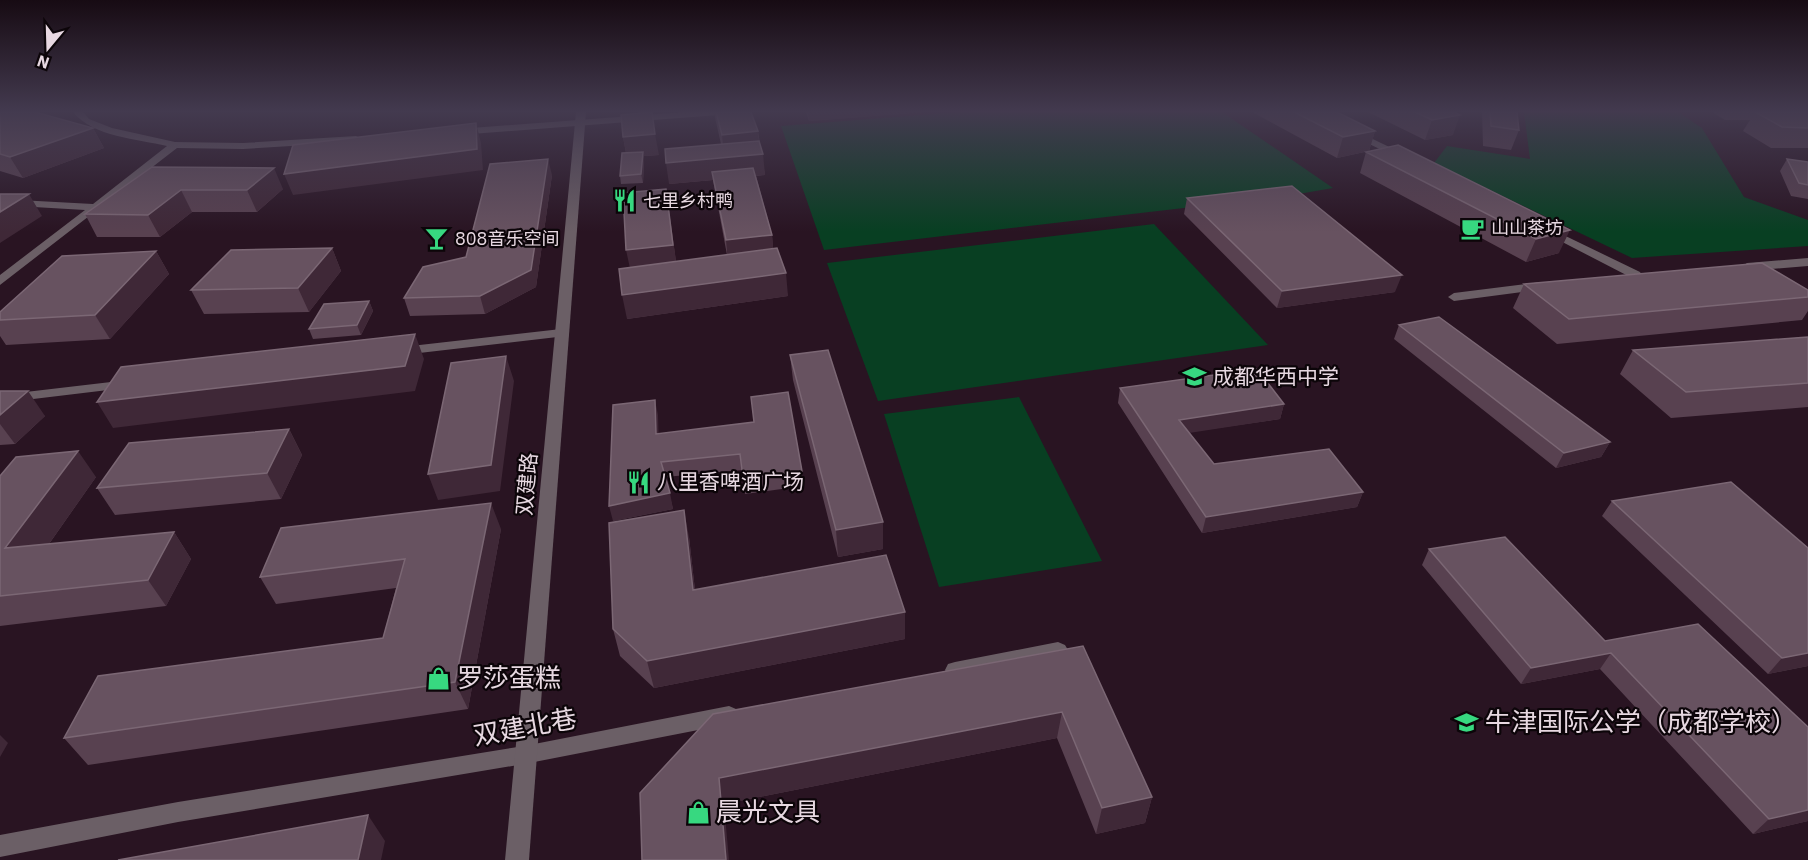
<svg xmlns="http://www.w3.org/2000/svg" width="1808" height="860" viewBox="0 0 1808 860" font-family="'IBM Plex Sans','Noto Sans SC',sans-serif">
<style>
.green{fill:#083f22}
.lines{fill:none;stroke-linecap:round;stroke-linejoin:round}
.minor{fill:#6b5f66;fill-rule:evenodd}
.tertiary{fill:#6b5f66;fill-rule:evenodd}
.wall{fill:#584150}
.shaded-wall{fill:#3f2837}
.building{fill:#675260;stroke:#7b6774;stroke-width:1.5}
.labels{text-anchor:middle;stroke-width:4.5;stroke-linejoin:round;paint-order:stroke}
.far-poi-label{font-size:18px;fill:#e7d8e1;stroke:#0c0509;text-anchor:start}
.poi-label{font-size:21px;fill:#e7d8e1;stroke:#0c0509;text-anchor:start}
.street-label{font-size:21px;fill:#e7d8e1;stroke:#0c0509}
.near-poi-label{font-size:26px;fill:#e7d8e1;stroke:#0c0509;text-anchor:start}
.near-street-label{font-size:26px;fill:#e7d8e1;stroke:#0c0509}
</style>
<rect width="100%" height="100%" fill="#291422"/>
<path class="green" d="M958,112H1222L1333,188L1287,196L824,250L781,126Z
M1524,112H1678L1702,128L1744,197L1808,220V246L1632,258L1434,163L1447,146L1530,159Z
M1154,224L1268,345L878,401L827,263Z
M1019,397L1102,561L939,587L884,414Z"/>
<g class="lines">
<path class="minor" d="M73,112H83L89,119L112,128L175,142L243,143L356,136L361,139L356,142L243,149L177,148L0,285V275L85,210L0,205V199L93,204L167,146C138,139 93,137 73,112Z
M685,112H723L718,115L458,135L453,132L458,129Z
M1354,130L1406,155L1408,157L1400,159L1351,135L1349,133Z
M1547,227L1640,272L1642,275L1640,278H1632L1543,232V228Z
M1808,258V266L1747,271L1741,267L1747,263Z
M1541,282L1545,283V289L1454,301L1448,297L1454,293Z
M561,329L566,330L568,333L566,336L402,355L395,351L402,347Z
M128,380L133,381L135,384L133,387L0,403V395Z
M1058,642L1065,645L1068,650L1065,655L1058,658L955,678L948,676L945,670L948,664L955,662Z
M729,706L736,709L739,715L736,721L729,724L524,764L178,822L0,857V835L178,802L524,746Z"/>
<path class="tertiary" d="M576,112H586L529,860H505Z"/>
</g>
<path class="wall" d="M0,112L93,128L104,148L23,178L0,171Z
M714,112H751L758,131L765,175L756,176L772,235L773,249L788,296L627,319L630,268L666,189L676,262L727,255L713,180L669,184L721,144L716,122Z
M806,112H925L809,121Z
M1252,112H1337L1375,131L1369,151L1337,158Z
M1368,112H1454L1453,135L1425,140Z
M1482,112H1517L1519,130L1511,150L1483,146Z
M1712,112H1808V148H1771L1743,131L1750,120H1725Z
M623,137L659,155L644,156V160L643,183L621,184L620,176L626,153Z
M1398,145L1559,253L1526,262L1360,173L1366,152Z
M1787,159L1808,162V199L1791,196L1780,171Z
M152,167L283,189L257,212H192L160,237H97L85,214Z
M552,175L536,287L485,314L410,316L404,298L466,257Z
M1187,198L1395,292L1277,308L1184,214Z
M332,248L341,271L309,312L204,314L191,290Z
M156,251L169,274L110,339L6,345L0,336V312Z
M1524,284L1808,290V311L1802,320L1557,344L1513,308Z
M369,301L373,311L361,335L313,339L309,329Z
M1399,325L1610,442L1601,457L1556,468L1394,339Z
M1808,337V407L1671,418L1620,374L1633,350Z
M790,355L883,522V549L838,557L793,380Z
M1120,388L1284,404L1280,419L1189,432L1214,464L1363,492L1357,507L1202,533L1118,403Z
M0,391L45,416L15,444L0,445Z
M658,415V433L802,471L803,486L745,494L742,470L665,477L673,509L613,521Z
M289,429L302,455L281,499L115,515L97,488Z
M0,476L96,477L49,544L174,532L191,559L166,606L0,626Z
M1612,501L1808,666L1768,674L1602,516Z
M501,529L468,709L88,765L64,738L383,638L396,588L276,604L260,577Z
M689,537L695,590L905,612V639L654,688L620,656L613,629Z
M1429,549L1605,641L1808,821L1753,834L1600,669L1521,684L1422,565Z
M1083,646L1152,797L1145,823L1096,834L1057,738L724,804L640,793Z"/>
<path class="shaded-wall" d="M808,112H925L809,121Z
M1460,115L1453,135L1425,140L1432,120Z
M476,123L481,143L483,170L293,195L284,174Z
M93,128L104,148L23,178L10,157Z
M758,131L760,152L724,155L722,135Z
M1375,131L1369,151L1337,158L1343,137Z
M655,134L659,155L644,156V160L643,183L641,174L627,158L623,137Z
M763,154L765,175L713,180L712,172L713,180L669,184L666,163Z
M548,159L552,175L536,287L485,314L480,296Z
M274,168L283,189L257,212L247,190Z
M666,189L677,268L631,273L626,250Z
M181,190L192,212L160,237L148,215Z
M29,194L42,216L0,243V212Z
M1570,230L1559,253L1526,262L1536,239Z
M772,235L774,258L728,263L726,240Z
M332,248L341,271L309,312L298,288Z
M156,251L169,274L110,339L95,315Z
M786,273L788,296L627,319L622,295Z
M1402,275L1395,292L1277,308L1282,291Z
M369,301L373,311L361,335L357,325Z
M415,334L424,359L415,391L113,428L97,402Z
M506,356L514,381L500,491L438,500L428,474Z
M28,391L45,416L15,444L0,424V415Z
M655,400L658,415L659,449L656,434Z
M1284,404L1280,419L1176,435L1179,420Z
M289,429L302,455L281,499L267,473Z
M1610,442L1601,457L1556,468L1564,453Z
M78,451L96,477L27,575L5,548Z
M1363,492L1357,507L1202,533L1206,517Z
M670,493L673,509L613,521L609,506Z
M491,503L501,529L468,709L455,682Z
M684,510L689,537L698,617L693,590Z
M883,522V549L838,557L836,530Z
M174,532L191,559L166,606L148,580Z
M905,612V639L654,688L647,661Z
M1611,653L1600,669L1521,684L1531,668Z
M1808,653V666L1768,674L1782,658Z
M1062,712L1057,738L724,804L729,860H726L719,778Z
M0,735L8,743L0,757Z
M1152,797L1145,823L1096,834L1102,808Z
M1808,810V821L1753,834L1769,819Z
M368,815L385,841L381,860H358Z"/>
<path class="building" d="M0,112H35L93,128L10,157L0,154Z
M652,112L655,134L623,137L621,115Z
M716,112H751L758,131L722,135Z
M1294,112H1337L1375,131L1343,137Z
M1415,112H1454L1460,115L1432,120Z
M1490,112H1517L1519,130L1491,126Z
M1755,112H1808V128L1782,127Z
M476,123L477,149L284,174L293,145Z
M759,141L763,154L666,163L665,149Z
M1398,145L1570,230L1536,239L1366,152Z
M643,152L641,174L620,176L622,153Z
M548,159L531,270L480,296L404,298L423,267L466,257L490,164Z
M1787,159L1808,162V185L1799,183Z
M152,167L274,168L247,190H181L148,215L85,214Z
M753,168L772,235L726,240L712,172Z
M1292,186L1402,275L1282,291L1187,198Z
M666,189L673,245L626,250L623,193Z
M0,194H29L0,212Z
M332,248L298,288L191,290L231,250Z
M777,248L786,273L622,295L619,269Z
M156,251L95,315L0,320V312L62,256Z
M1762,263L1808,290V297L1569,319L1524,284Z
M369,301L357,325L309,329L324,304Z
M1439,317L1610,442L1564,453L1399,325Z
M415,334L405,366L97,402L121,367Z
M1808,337V383L1686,392L1633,350Z
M828,350L883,522L836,530L790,355Z
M506,356L491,465L428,474L451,363Z
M1257,369L1284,404L1179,420L1214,464L1329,449L1363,492L1206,517L1120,388Z
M0,391H28L0,415Z
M788,392L802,471L743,478L740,454L661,462L670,493L609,506L613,405L655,400L656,434L754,422L751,397Z
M289,429L267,473L97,488L129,443Z
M78,451L5,548L174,532L148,580L0,596V476L16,457Z
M1731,482L1808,548V653L1782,658L1612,501Z
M491,503L455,682L64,738L98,676L383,638L405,559L260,577L281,528Z
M684,510L693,590L886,555L905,612L647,661L613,629L609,523Z
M1505,537L1605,641L1698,624L1808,727V810L1769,819L1611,653L1531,668L1429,549Z
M1083,646L1152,797L1102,808L1062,712L719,778L726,860H642L640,793L713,714Z
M368,815L358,860H118Z"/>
<linearGradient id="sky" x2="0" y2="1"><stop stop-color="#170b13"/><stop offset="0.48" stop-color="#433a4f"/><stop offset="1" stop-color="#433a4f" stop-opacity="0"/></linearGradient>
<rect width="1808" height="232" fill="url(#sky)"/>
<defs>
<symbol id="restaurant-bare" viewBox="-9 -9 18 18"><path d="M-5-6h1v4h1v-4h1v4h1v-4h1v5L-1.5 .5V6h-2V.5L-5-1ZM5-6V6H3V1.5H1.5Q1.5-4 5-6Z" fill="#37d880" stroke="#0c0509" stroke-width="2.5" paint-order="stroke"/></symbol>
<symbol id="cafe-bare" viewBox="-9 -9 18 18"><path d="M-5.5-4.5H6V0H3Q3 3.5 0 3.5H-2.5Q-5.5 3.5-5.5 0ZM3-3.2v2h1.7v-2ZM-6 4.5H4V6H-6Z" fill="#37d880" stroke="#0c0509" stroke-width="2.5" paint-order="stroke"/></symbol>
<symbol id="bar-bare" viewBox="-9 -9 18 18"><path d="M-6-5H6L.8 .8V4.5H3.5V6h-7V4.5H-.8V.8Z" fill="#37d880" stroke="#0c0509" stroke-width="2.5" paint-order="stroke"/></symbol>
<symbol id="school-bare" viewBox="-9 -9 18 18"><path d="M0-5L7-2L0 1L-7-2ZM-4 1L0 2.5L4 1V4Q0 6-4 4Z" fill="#37d880" stroke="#0c0509" stroke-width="2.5" paint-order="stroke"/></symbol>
<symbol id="shop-bare" viewBox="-9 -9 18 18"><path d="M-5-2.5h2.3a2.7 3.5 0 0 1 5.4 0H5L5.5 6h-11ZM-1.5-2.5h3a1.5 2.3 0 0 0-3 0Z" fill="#37d880" stroke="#0c0509" stroke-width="2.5" paint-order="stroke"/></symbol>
</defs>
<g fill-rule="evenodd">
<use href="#restaurant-bare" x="608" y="184" width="33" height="33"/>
<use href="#cafe-bare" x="1456" y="212" width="33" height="33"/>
<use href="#bar-bare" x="420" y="222" width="33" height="33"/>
<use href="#school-bare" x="1178" y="360" width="33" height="33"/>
<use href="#restaurant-bare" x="622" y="466" width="33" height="33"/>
<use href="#shop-bare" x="422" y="662" width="33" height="33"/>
<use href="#school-bare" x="1450" y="706" width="33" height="33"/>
<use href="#shop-bare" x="682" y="796" width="33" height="33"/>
</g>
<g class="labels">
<g class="far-poi-label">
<text x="643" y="207">七里乡村鸭</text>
<text x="1491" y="234">山山茶坊</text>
<text x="455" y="245">808音乐空间</text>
</g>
<g class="poi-label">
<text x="1213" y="384">成都华西中学</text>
<text x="657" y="489">八里香啤酒广场</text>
</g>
<g class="street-label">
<text transform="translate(527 484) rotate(-85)" y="7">双建路</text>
</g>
<g class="near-poi-label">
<text x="457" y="687">罗莎蛋糕</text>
<text x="1485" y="731">牛津国际公学（成都学校）</text>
<text x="716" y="821">晨光文具</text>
</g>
<g class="near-street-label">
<text transform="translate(525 727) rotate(-10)" y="9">双建北巷</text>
</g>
</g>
<g transform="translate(48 48) rotate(199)" stroke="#0c0509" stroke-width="4.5" paint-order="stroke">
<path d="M0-4.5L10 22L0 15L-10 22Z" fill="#e7d8e1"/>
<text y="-9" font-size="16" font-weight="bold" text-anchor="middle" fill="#e7d8e1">N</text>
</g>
</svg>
